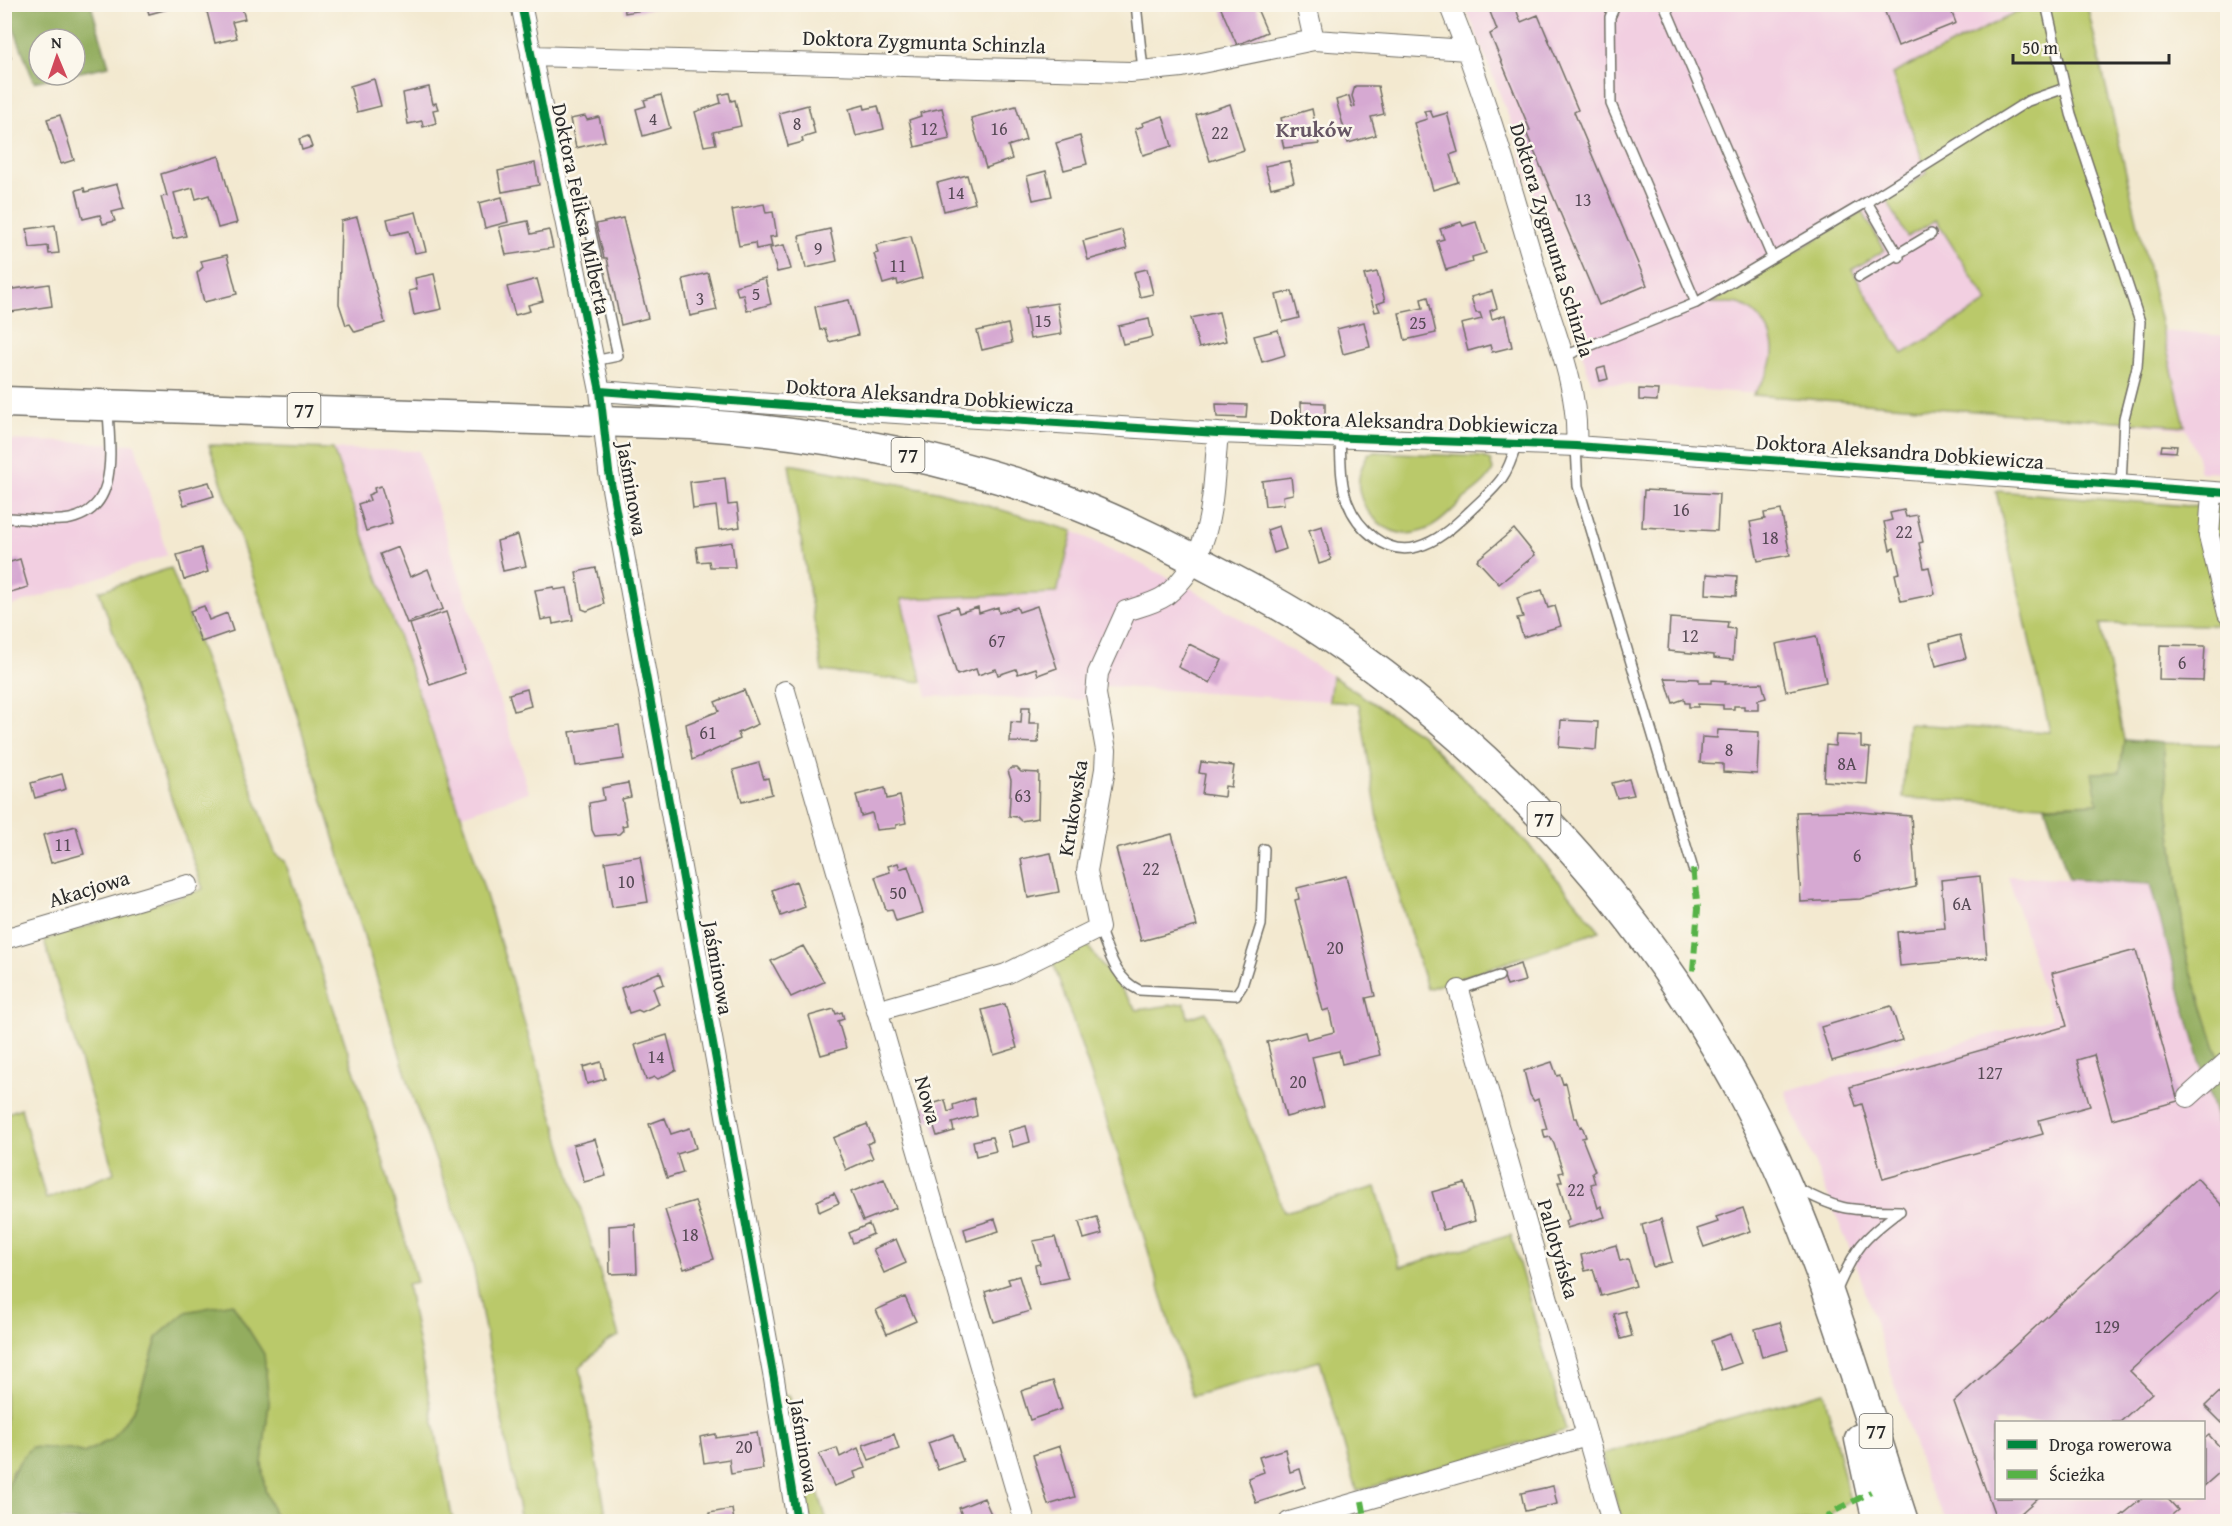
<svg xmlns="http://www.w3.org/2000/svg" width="2232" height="1526" viewBox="0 0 2232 1526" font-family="'Gentium Book Plus',serif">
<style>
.built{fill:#f2cfe1;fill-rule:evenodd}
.green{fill:#bac96b;stroke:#727a4b;stroke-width:1.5}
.forest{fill:#93ad5f;stroke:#5f6c45;stroke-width:1.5}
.building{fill:#d6a9d2}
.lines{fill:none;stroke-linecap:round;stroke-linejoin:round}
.lane-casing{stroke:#716e65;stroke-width:12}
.street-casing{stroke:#716e65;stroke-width:22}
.primary-casing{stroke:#716e65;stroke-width:33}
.lane{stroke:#fff;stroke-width:9}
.street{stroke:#fff;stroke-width:20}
.primary{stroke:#fff;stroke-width:30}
.quiet{stroke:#56b246;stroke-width:6;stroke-dasharray:12 6;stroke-linecap:butt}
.cycleway-casing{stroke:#fbf7ec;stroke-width:11}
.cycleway{stroke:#00873e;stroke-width:8}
.labels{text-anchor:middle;stroke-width:5;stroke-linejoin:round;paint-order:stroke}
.number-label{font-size:18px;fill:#564a55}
.shield{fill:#fbf7ec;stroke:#696865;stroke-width:1.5}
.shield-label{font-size:20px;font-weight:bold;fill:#2b2b2b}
.street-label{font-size:21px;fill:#2b2b2b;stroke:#fbf7ec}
.neighbourhood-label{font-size:22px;font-weight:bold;fill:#675765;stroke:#fbf7ec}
</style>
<rect width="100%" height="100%" fill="#fbf7ec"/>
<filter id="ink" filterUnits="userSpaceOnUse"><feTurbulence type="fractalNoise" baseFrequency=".0167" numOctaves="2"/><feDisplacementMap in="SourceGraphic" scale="12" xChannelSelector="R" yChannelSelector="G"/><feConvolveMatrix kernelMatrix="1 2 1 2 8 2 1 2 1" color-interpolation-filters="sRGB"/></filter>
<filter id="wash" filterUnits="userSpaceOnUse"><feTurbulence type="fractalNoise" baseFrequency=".008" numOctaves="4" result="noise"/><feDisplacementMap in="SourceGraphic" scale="24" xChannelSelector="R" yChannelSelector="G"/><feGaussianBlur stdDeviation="1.35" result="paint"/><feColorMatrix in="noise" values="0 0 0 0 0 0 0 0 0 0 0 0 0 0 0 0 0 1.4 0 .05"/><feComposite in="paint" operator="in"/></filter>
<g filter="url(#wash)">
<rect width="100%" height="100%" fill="#f3e9d0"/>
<path class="built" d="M1465,5H2086L2162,331L2227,336V473L2200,472L2196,452L2186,429L2003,411L1591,382L1510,120Z
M5,440L135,444L167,555L5,608Z
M333,449L419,451L529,792L462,815Z
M1073,531L1194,590L1332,676L1329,701L1105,686L1081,700L927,696L900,599L1057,593Z
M2008,876L2150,884L2227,1157V1521H1947L1926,1482L1858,1269L1785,1091L2051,1018ZM1996,1422H2204V1498H1996Z"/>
<path class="green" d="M2023,5H2087L2185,426L1753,395C1771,372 1782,350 1764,324C1759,317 1748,307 1739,304C1731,302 1719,304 1711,303L1862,211L1885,250L1852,270L1903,354L1988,302L1936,220L1907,237L1887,200L1927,173L1892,74L2024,9Z
M209,445L333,449L466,829L619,1336L608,1341L580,1367L607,1521H521L471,1255L415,1104L273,636Z
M1375,452L1483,457L1490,460L1493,470C1488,482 1474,491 1464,499C1450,512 1435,530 1415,533C1389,538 1363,515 1359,489C1357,478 1362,464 1368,454Z
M789,464L937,491L1073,531L1057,593L901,599L922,682L822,671Z
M1996,491L2227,509V625L2100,624L2124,740L2120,773L2099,803L2045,805L1903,798L1908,724L2050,732Z
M171,568L276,855L285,861L379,1146L417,1282L407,1284L453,1521H277L265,1490L262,1463L269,1402L158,1336L135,1408L112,1439L84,1453L70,1449L12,1470L5,1502V1114L21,1108L46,1199L114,1173L44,940L203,889L99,591Z
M1332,676L1423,736L1531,847L1600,931L1427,989L1380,831L1359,704L1329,701Z
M2163,743L2227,745V1082L2187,959L2169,816Z
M1086,944L1137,1010L1185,1003L1188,1018L1206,1012L1284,1212L1376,1187L1400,1267L1511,1235L1566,1430L1357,1491L1320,1361L1192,1396L1128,1184L1053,962Z
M1824,1392L1850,1501L1833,1512L1823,1521H1622L1602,1454Z
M789,1395L827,1521H791L769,1398Z"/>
<path class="forest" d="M5,5H91L109,66L75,73V39H39V75H66L34,82Z
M2124,740L2163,743L2169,816L2187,959L2227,1082V1157L2150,884L2069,879L2045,806L2098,803L2092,773L2120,772Z
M232,1303L264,1354L269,1402L262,1463L265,1490L277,1521H5C4,1488 9,1472 31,1447L70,1449L84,1453L112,1439L135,1408L158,1336L186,1312Z"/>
<g id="blocks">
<path class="building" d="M146,4H183V5L149,14Z
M205,4H241L245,19L232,22L237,38L215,43Z
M624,4H667V6L625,13Z
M1219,4H1255L1267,32L1237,45Z
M1487,4H1514L1521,22L1538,15L1578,110L1574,112L1647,285L1599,305L1526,132L1530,130L1490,34L1497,30Z
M1882,4H1957L1950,8L1956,23L1898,46Z
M4,36H7L11,58L4,59Z
M374,79L381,106L357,112L350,86Z
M1355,86H1378L1384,114L1371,117L1376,135L1348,143L1336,100L1349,96L1352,107L1355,106L1352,96Z
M429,87L433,104L436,103L438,109L433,110L436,123L423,127L422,121L408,124L403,93Z
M729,93L731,101L735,100L741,126L713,132L716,144L704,146L695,112L721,103L719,95Z
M661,95L670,128L643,136L636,109L646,106L644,100Z
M1230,104L1244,150L1210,161L1196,115Z
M808,105L815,134L802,138L803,142L788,146L779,113Z
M864,105L865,109L878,106L884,129L856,136L849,109Z
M1016,106L1026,140L1008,146L1012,159L986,168L971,118Z
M942,108L950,139L915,147L909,120L921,116L920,113Z
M1312,109L1319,144L1284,148L1280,131L1284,130L1281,118Z
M1430,110L1433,117L1447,113L1458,152L1450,155L1458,182L1433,190L1414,123L1427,119L1424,111Z
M60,115L74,160L61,164L47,119Z
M585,116L587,120L599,117L605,141L576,148L570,119Z
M1163,116L1172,146L1143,155L1135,129L1143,126L1142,123Z
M308,136L312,147L302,150L299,139Z
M1080,136L1087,164L1064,170L1056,143Z
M219,156L237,223L218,228L209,195L196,199L193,188L174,193L186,236L173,239L161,197L167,196L161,174Z
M1289,161L1294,182L1271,188L1265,166Z
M535,163L539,185L502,192L498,171Z
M1046,171L1052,196L1033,200L1027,176Z
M967,175L975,203L944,211L937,183Z
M117,184L124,209L112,212L115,221L103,224L100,215L83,219L76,190L84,188L85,192Z
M502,197L508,222L485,228L479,203Z
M764,204L766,213L773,212L777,236L770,237L772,246L756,249L755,243L739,246L732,210Z
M416,212L426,251L415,253L409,231L391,235L387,219Z
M357,217L385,323L355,332L350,324L346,325L339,304L341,221Z
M623,218L648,318L621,325L607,258H604L596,224Z
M528,221L531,234L549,230L553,248L506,255L499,227Z
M1461,222L1463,226L1476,222L1486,253L1472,257L1473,262L1446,270L1437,241L1444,239L1440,229Z
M55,225L59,253L49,254L48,246L30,248L27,229Z
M830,229L837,261L806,268L799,236Z
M1122,230L1127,249L1088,260L1083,241Z
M911,236L922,278L898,285L897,280L883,284L874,254L878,253L876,245Z
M784,245L791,269L777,272L770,248Z
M227,255L237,294L204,302L197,273L203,267L201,261Z
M1147,269L1153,294L1140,297L1134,272Z
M1377,272L1385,301L1377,304L1380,311L1375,312L1364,275Z
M708,273L717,310L690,316L683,279Z
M434,274L442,309L414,315L409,291L417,289L415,278Z
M765,278L771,304L747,311L743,294L738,295L735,286Z
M537,279L543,301L528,305L530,311L515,315L507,287Z
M49,284L52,306L11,312L7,290Z
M1292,291L1299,318L1283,322L1276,295Z
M1492,291L1497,308L1490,311L1492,319L1505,315L1512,347L1492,352L1490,345L1468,351L1461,324L1482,319L1480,313H1476L1471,297Z
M1428,297L1436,333L1405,340L1399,313L1423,308L1421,299Z
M849,300L858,335L829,342L825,329L820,330L815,307Z
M1057,303L1062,334L1030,339L1025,308Z
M1219,312L1226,341L1199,348L1191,318Z
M1149,319L1153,337L1123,344L1118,326Z
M1364,322L1370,347L1343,354L1337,329Z
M1008,324L1012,343L982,350L977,331Z
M1278,330L1285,355L1262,362L1254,336Z
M1605,367L1608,379L1600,381L1597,369Z
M1639,389L1658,390L1657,401L1639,400Z
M1301,402L1325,403V418L1301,417Z
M1216,404L1247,405L1246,418L1217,417Z
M2162,445L2177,446L2176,452L2161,451Z
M1291,477L1293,494L1283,496L1284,504L1265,506L1262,481Z
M725,478L728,505L737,504L740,527L719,530L716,506L693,509L690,482Z
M209,482L214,496L184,505L179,490Z
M381,486L392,523L366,531L358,504L370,500L368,495L375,492L374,488Z
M1644,490L1719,494L1717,531L1642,527Z
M1781,510L1790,555L1758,561L1750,522L1765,519L1764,513Z
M1904,510L1906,517L1917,515L1923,542L1919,543L1924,568L1929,567L1935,594L1901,601L1895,574L1900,573L1894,548L1890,550L1884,522L1892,520L1890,513Z
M1279,526L1286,549L1274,553L1267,530Z
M1322,526L1331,560L1319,564L1309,530Z
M1514,529L1535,555L1499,584L1477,560Z
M518,535L526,566L503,571L497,541Z
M732,542L735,567H710L709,561L698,562L696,547Z
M398,547L410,577L428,569L443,609L407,623L380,554Z
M201,548L208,572L184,580L177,555Z
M20,559L28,587L4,594V564Z
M596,568L604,604L587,611L582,609L576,572Z
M1707,574L1737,576L1736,596L1706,594Z
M554,587V590L567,588L573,620L553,624L552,618L541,620L535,590Z
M1542,590L1548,608L1555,606L1561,626L1523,637L1517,618L1523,617L1517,598Z
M204,606L209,620L227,613L233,631L201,642L190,611Z
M1037,606L1057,668L1038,675L1036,668L1018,674L1016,669L998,675L996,669L978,675L976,669L957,675L938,613L957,607L959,613L978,607L979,613L998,607L999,613L1017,607L1019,612Z
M446,612L465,673L430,685L410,624Z
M1670,618L1728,622L1727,628L1735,629L1733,660L1714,658V655L1668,651Z
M1960,635L1966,658L1936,666L1930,643Z
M1816,636L1826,682L1786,691L1776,644Z
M1189,644L1222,660L1210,683L1178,667Z
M2160,645L2205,646L2203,681L2159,680Z
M1665,678L1699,679V683H1712V680L1726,681L1725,684L1762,683L1766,698L1758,700V710H1744V706H1734V709H1723V705L1698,704V707H1689V703H1685L1684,699L1673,703Z
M527,689L531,706L514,711L509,694Z
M744,690L758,724L738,733L740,739L692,760L686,724L719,711L715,702Z
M1022,707H1030L1029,723H1039L1038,743L1010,742L1011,722L1021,723Z
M1561,720L1598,722L1596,750L1559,747Z
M619,725L624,759L576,766L570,732Z
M1718,730L1759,732L1757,774L1723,772V764L1700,763L1702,737L1717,738Z
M1836,735L1861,736V747L1870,748L1867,784L1824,781L1826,745L1835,746Z
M1201,762L1234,766L1231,787L1225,786L1224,797L1202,794L1205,774L1199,773Z
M759,763L764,779L768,778L772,794L742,802L733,770Z
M1011,768H1017L1021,772L1039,773L1038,818L1021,821L1017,817L1009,816L1011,780L1008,771Z
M62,774L66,789L35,798L31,783Z
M1629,779L1634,795L1617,798L1612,783Z
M628,783L631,797L622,799L627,825L622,826L623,830L619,834L595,836L592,830L589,803L604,800L602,788Z
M885,788L887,799L900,796L906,823L896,825V828L876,830L872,813L861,816L856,795Z
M1848,811L1911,816L1916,887L1860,899L1801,902L1796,812Z
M76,826L84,854L51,863L43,835Z
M1172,834L1197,926L1141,941L1116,849Z
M1051,853L1059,892L1028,898L1021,859Z
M640,856L648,902L612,907L605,862Z
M898,863L900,869L908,866L923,913L896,921L892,909L886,910L875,877L890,872L888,866Z
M1346,876L1375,996L1366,998L1380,1055L1342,1064L1339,1051L1312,1057L1324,1107L1286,1117L1267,1042L1305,1032L1307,1039L1334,1032L1329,1009L1323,1011L1295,900L1299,899L1297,888Z
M1980,876L1987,958L1900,966L1897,932L1945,928L1941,880Z
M796,881L805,907L781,916L772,890Z
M803,946L824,982L791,997L771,961Z
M2136,950L2178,1101L2112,1119L2094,1055L2077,1060L2090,1106L2039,1120L2043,1134L1883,1179L1862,1104L1856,1106L1850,1087L2067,1026L2052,973Z
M1520,964L1525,981L1507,986L1502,970Z
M660,972L664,984L653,988L659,1004L642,1012L638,1010L629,1013L621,988Z
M1005,1004L1017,1048L994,1055L982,1010Z
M1891,1006L1902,1040L1832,1061L1821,1027Z
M834,1009L836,1014L842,1012L844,1019L838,1021L846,1048L821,1055L809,1016Z
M667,1035L676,1070L658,1079L655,1077L646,1080L635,1045Z
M601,1062L605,1079L587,1084L583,1067Z
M1552,1062L1557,1076L1560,1075L1563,1084L1566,1083L1574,1118H1577L1580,1127L1582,1126L1586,1137L1582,1138L1595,1171L1592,1173L1595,1183L1591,1184L1598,1208L1601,1206L1605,1217L1567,1228L1565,1221L1569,1219L1558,1182H1562L1559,1173L1563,1172L1554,1144L1550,1137L1545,1138L1543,1130L1547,1129L1538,1099L1534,1101L1530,1095L1524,1071Z
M974,1098L977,1116L952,1123L954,1131L937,1136L932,1120L927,1121L922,1107L945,1100L948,1112L954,1110L953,1105Z
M665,1118L671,1134L690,1128L696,1148L677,1154L683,1173L667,1178L649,1124Z
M867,1124L874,1141L867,1144L873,1158L846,1170L833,1138Z
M1026,1126L1030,1142L1013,1147L1008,1131Z
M992,1137L996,1151L976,1156L973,1141Z
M595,1139L606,1176L584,1182L573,1145Z
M2197,1178L2228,1212V1283L2130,1371L2152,1393L2120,1422H1996V1498H2038L2012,1521H1997L1954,1402Z
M884,1179L896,1208L863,1221L851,1192Z
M1465,1183L1475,1221L1443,1230L1432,1192Z
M834,1193L839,1203L819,1212L817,1201Z
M695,1201L714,1259L684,1269L665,1210Z
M1743,1208L1751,1231L1704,1247L1697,1229L1718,1222L1716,1217Z
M1097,1217L1102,1234L1084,1239L1079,1222Z
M995,1219L999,1231L967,1241L964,1229Z
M1661,1219L1672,1262L1653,1267L1642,1225Z
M635,1224L637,1273L610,1274L609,1226Z
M869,1224L873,1234L853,1243L849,1233Z
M1055,1237L1068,1278L1039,1284L1035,1265L1040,1264L1033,1241Z
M896,1239L906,1263L884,1273L873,1249Z
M1616,1245L1620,1261L1628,1259L1636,1286L1601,1296L1593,1269L1585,1271L1581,1255Z
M1019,1276L1030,1311L994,1322L985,1292L1010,1284L1008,1279Z
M905,1297L916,1321L887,1334L876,1310Z
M1625,1311L1632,1336L1621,1339L1614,1314Z
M1780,1322L1788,1350L1762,1357L1755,1329Z
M1730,1334L1741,1363L1721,1370L1711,1341Z
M1053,1381L1062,1409L1030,1420L1021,1391Z
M2228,1384V1429L2205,1406Z
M757,1432L763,1469L731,1474L729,1459L704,1463L700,1437L716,1434V1438Z
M894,1434L899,1449L869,1460L863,1445Z
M953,1434L963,1461L938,1470L928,1443Z
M2209,1435L2228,1456V1465L2204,1486V1439Z
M1060,1446L1075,1497L1048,1505L1033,1455Z
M837,1448L840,1457L858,1448L866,1468L854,1472L856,1478L834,1486L819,1454Z
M1285,1449L1290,1472L1300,1469L1305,1487L1256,1503L1248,1478L1264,1472L1259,1457Z
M1553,1486L1557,1504L1525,1511L1521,1493Z
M984,1498L994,1521H957L956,1517L962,1515L959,1508Z
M2143,1498H2167L2178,1510L2164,1521H2115Z
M732,1509L734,1521H710L709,1513Z"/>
</g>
</g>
<g filter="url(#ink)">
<use href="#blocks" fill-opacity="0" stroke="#716e65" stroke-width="1.5"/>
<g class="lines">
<defs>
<path id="lane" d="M1136,4L1143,70
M1664,4L1772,257
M2046,4L2071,114L2140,322L2137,367L2124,418L2121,486
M584,202L618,356L594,361
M1867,202L1899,257
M1859,277L1931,234
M1696,303L1867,202L2028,101L2065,88
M1562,357L1696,303L1611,104L1610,17L1615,6L1619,4
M1340,437C1341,459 1340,481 1347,501C1357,528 1386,556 1417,547C1439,541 1454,526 1470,511C1496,486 1506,481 1516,445
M1576,446L1578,486L1693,869
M4,518C25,518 50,523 70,519C121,508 109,447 108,408
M1099,928C1109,952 1115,979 1139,990L1236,995L1242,986L1261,925L1264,849
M1459,990L1499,976
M1797,1188C1840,1212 1852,1210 1900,1211
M1836,1292C1855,1248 1862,1239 1900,1211"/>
<path id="street" d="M521,4L600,391L609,472L774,1379L797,1522
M1306,4L1314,40
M1449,4C1485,93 1511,186 1538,278C1554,331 1580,389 1576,446
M531,56L1130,72L1182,67L1314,40L1467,50
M600,391L864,411L1218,433L1576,446L2228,493
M2212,493L2209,536L2228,614
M785,691L1025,1522
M4,939L188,885
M1459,990L1612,1522
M877,1011L1006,974L1099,928L1087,871L1105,769L1106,750L1096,694L1098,673L1126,611C1138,607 1155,603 1165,596C1216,556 1212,491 1218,433
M2188,1097L2228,1061
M1289,1522L1587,1436"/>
<path id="primary" d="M4,402L693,424C807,432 922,452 1031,488C1095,509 1157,539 1216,571C1245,586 1274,601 1301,618C1490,738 1647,909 1750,1108C1818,1239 1857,1382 1903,1522
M1860,1439L1878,1522"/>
</defs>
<use href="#lane" class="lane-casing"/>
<use href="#street" class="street-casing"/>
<use href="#primary" class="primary-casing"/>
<use href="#lane" class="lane"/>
<use href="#street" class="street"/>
<use href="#primary" class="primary"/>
<path class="quiet" d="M1693,869L1698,908L1693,971
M1362,1501L1366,1522
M1823,1522L1833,1512L1871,1492"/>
<defs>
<path id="cycleway" d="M521,4L600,391L609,472L774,1379L797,1522
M600,391L864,411L1218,433L1576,446L2228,493"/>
</defs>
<use href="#cycleway" class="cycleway-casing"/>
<use href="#cycleway" class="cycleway"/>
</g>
</g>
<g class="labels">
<g class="number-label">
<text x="653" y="125">4</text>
<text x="797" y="130">8</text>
<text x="929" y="135">12</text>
<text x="999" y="135">16</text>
<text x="1220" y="139">22</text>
<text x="956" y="199">14</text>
<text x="1583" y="206">13</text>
<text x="818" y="255">9</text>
<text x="898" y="272">11</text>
<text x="756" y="300">5</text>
<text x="700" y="305">3</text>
<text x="1043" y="327">15</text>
<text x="1418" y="329">25</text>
<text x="1681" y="516">16</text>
<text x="1904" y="538">22</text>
<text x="1770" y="544">18</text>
<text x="1690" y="642">12</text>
<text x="997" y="647">67</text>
<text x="2182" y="669">6</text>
<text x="708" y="739">61</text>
<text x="1729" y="756">8</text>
<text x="1847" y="770">8A</text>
<text x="1023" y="802">63</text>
<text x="63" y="851">11</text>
<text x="1857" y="862">6</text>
<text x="1151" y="875">22</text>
<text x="626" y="888">10</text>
<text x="898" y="899">50</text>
<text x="1962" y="910">6A</text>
<text x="1335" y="954">20</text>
<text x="656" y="1063">14</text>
<text x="1990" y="1079">127</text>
<text x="1298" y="1088">20</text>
<text x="1576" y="1196">22</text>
<text x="690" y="1241">18</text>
<text x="2107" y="1333">129</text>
<text x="744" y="1453">20</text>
</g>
<g class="shield">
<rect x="287.5" y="393" width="33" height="34" rx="4.5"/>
<rect x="891.5" y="438" width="33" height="34" rx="4.5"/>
<rect x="1527.5" y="802" width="33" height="34" rx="4.5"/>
<rect x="1859.5" y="1414" width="33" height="34" rx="4.5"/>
</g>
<g class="shield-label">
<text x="304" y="417">77</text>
<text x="908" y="462">77</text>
<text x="1544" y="826">77</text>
<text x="1876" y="1438">77</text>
</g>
<g class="street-label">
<text transform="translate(924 42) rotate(2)" y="7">Doktora Zygmunta Schinzla</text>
<text transform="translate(581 209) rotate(78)" y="7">Doktora Feliksa Milberta</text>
<text transform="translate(1552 240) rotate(73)" y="7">Doktora Zygmunta Schinzla</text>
<text transform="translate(930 396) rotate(4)" y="7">Doktora Aleksandra Dobkiewicza</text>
<text transform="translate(1414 422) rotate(2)" y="7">Doktora Aleksandra Dobkiewicza</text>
<text transform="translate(1900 452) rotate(4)" y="7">Doktora Aleksandra Dobkiewicza</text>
<text transform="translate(632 489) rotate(80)" y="7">Jaśminowa</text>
<text transform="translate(1073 808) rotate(-81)" y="7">Krukowska</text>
<text transform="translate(89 889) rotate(-17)" y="7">Akacjowa</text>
<text transform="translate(718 968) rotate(80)" y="7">Jaśminowa</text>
<text transform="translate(928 1100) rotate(74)" y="7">Nowa</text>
<text transform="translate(1558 1249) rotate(74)" y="7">Pallotyńska</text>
<text transform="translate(804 1446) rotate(81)" y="7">Jaśminowa</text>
</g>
<g class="neighbourhood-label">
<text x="1314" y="137">Kruków</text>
</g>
</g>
<rect width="2232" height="1526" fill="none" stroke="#fbf7ec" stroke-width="24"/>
<rect x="1995" y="1421" width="210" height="78" fill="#fbf7ec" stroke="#a8a59f" stroke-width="1.5"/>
<rect x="2007" y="1440" width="30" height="9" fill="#00873e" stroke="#a8a59f" stroke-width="1.5"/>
<text x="2049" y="1451" font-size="18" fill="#2b2b2b">Droga rowerowa</text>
<rect x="2007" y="1470" width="30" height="9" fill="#56b246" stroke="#a8a59f" stroke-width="1.5"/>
<text x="2049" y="1481" font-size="18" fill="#2b2b2b">Ścieżka</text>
<g transform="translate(57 57) rotate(358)"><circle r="28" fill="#fbf7ec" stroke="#a8a59f" stroke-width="1.5"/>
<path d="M0-4.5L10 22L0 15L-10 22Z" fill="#d1495b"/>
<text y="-9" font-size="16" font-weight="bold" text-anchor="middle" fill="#2b2b2b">N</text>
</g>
<path d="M2013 54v9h156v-9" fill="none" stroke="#2b2b2b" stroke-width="3"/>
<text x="2022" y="54" font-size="18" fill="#2b2b2b" stroke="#fbf7ec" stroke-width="4.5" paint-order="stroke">50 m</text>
</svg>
